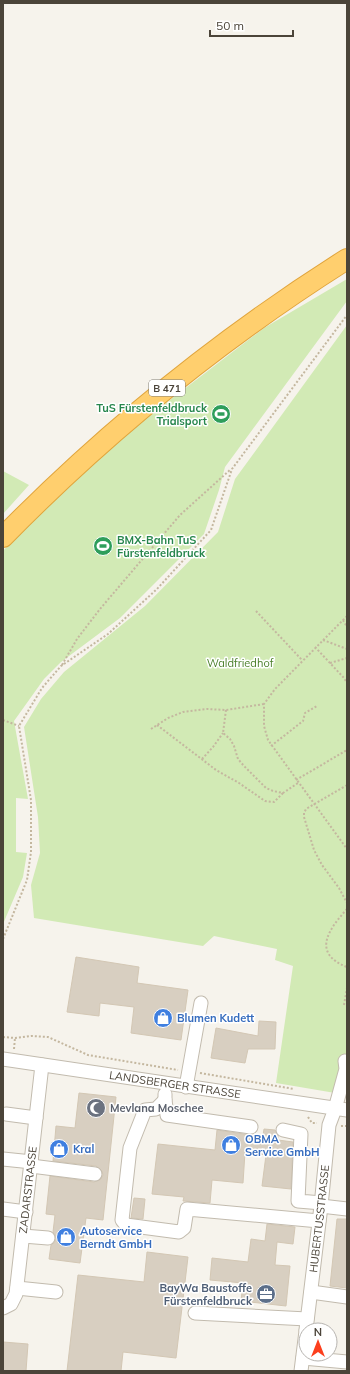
<svg xmlns="http://www.w3.org/2000/svg" width="350" height="1374" viewBox="0 0 350 1374" font-family="Mulish,sans-serif">
<style>
.green{fill:#d2eab5}
.building{fill:#d8cfc1;stroke:#d3c7b4}
.lines{fill:none;stroke-linecap:round;stroke-linejoin:round}
.minor-casing{stroke:#c2bbae;stroke-width:15}
.highway-casing{stroke:#e0a43c;stroke-width:22}
.path{stroke:#c4b79f;stroke-width:2;stroke-dasharray:2 2;stroke-linecap:butt}
.minor{stroke:#fff;stroke-width:13}
.highway{stroke:#ffcf6e;stroke-width:20}
.labels{text-anchor:middle;stroke-width:3;stroke-linejoin:round;paint-order:stroke}
.shield{fill:#fff;stroke:#817c74;stroke-width:1}
.shield-label{font-size:10px;font-weight:bold;fill:#4b4439}
.leisure-label{font-size:11px;font-weight:bold;fill:#27864d;stroke:#fff;text-anchor:end}
.park-label{font-size:11px;fill:#4a7f2a;stroke:#fff}
.shop-label{font-size:11px;font-weight:bold;fill:#366cbe;stroke:#fff;text-anchor:start}
.street-label{font-size:11px;fill:#4b4439;stroke:#fff}
.worship-label{font-size:11px;font-weight:bold;fill:#5b616d;stroke:#fff;text-anchor:start}
.service-label{font-size:11px;font-weight:bold;fill:#4e5e75;stroke:#fff;text-anchor:end}
</style>
<rect width="100%" height="100%" fill="#f6f3ec"/>
<path class="green" d="M347,279V301L225,467L219,490L204,534L120,618L61,662L44,679L14,721L28,799L16,798V852L27,853L23,877L3,924V551L21,531L119,439L264,328Z
M347,325V1095L276,1083L293,966L275,960L277,949L214,936L203,946L34,918L31,885L40,853L38,817L24,727L41,699L64,672L145,606L218,532L235,479Z
M3,471L29,485L3,514Z"/>
<path class="building" d="M76,957L139,967L137,983L188,990L181,1040L131,1033L134,1007L100,1003L99,1016L67,1012Z
M259,1021L276,1022L275,1049H248L245,1063L211,1058L216,1028L258,1036Z
M79,1093L116,1097L103,1220L86,1218L80,1263L49,1259L51,1245L54,1243L56,1239L55,1235L53,1232L55,1215L46,1214L50,1176L94,1182L101,1179L103,1175L102,1171L96,1166L53,1161L56,1126L75,1128Z
M264,1129L275,1130L278,1136V1140L293,1142L291,1189L262,1186L266,1155L245,1152L243,1183L212,1180L210,1203L183,1201L184,1197L152,1194L158,1144L215,1150L217,1130L250,1135H263Z
M134,1198L145,1199L143,1219L131,1218Z
M337,1219H347V1288L330,1286Z
M267,1224L295,1227L293,1244L277,1242L275,1265L290,1266L286,1306L241,1301L243,1283L210,1280L212,1258L248,1262L251,1239L265,1241Z
M147,1252L188,1257L176,1358L123,1352L121,1371H67L78,1275L144,1282Z
M3,1342L28,1344L26,1371H3Z"/>
<g class="lines">
<defs>
<g id="minor">
<path id="s1" d="M3,1059L347,1110"/>
<path d="M186,1087L201,1003"/>
<path d="M165,1094V1100L167,1115L251,1127"/>
<path d="M165,1100L156,1109L145,1110L130,1148L122,1220L126,1225L179,1232L184,1228L187,1209L319,1221"/>
<path d="M6,1114L36,1118"/>
<path d="M283,1130L301,1134L298,1201L322,1203"/>
<path d="M3,1159L32,1162"/>
<path d="M31,1166L95,1174"/>
<path d="M321,1206L347,1209"/>
<path d="M3,1209L26,1212"/>
<path d="M23,1236L48,1238"/>
<path d="M17,1288L56,1292"/>
<path d="M311,1292L347,1297"/>
<path id="s2" d="M3,1308L11,1304L16,1294L42,1065"/>
<path d="M195,1313L307,1319"/>
<path id="s3" d="M306,1330L321,1206L329,1125L335,1109L346,1069L345,1061"/>
<path d="M303,1358L347,1362"/>
<path d="M301,1371L306,1331"/>
</g>
<path id="highway" d="M3,537C106,432 222,338 347,259"/>
</defs>
<use href="#minor" class="minor-casing"/>
<use href="#highway" class="highway-casing"/>
<path class="path" d="M256,611L302,660
M347,616L275,689L264,704V726L268,740L347,849
M343,620L347,627
M323,640L347,649
M315,647L344,678L347,683
M330,663L347,658
M62,665L77,639L100,609L180,515L231,469
M226,710L223,733L230,739L234,746L238,759L244,766L266,788L273,791L283,793L298,783
M3,720L19,726
M157,725L216,770L239,783L265,801L274,802L283,793
M151,729L168,718L183,712L207,709L226,710L264,704
M271,746L303,721L305,713L317,706
M202,759L213,747L223,733
M296,780L347,750
M347,785L306,809L304,813V817L314,850L322,865L339,888L347,903
M347,909C329,929 311,953 347,967
M3,939L27,880L31,852V800L19,726L42,688L61,666L108,634L157,589L211,530L232,469L347,315
M344,1005L347,988
M3,1037L15,1038L31,1036L48,1037L88,1055L178,1070
M14,1049L15,1038
M200,1073L294,1089
M308,1117L312,1123H317
M341,1126H347"/>
<use href="#minor" class="minor"/>
<use href="#highway" class="highway"/>
</g>
<defs>
<symbol id="stadium-disc" viewBox="-11 -11 22 22"><circle r="9.5" fill="#2e9e5b" stroke="#fff"/><path d="M0-5a6.5 5 0 1 0 0 10a6.5 5 0 1 0 0-10ZM-3.5-1.8h7v3.6h-7Z" fill="#fff"/></symbol>
<symbol id="shop-disc" viewBox="-11 -11 22 22"><circle r="9.5" fill="#3f7fe0" stroke="#fff"/><path d="M-5-2.5h2.3a2.7 3.5 0 0 1 5.4 0H5L5.5 6h-11ZM-1.5-2.5h3a1.5 2.3 0 0 0-3 0Z" fill="#fff"/></symbol>
<symbol id="mosque-disc" viewBox="-11 -11 22 22"><circle r="9.5" fill="#6b7280" stroke="#fff"/><path d="M3.5-4.9A6 6 0 1 0 3.5 4.9A5 5 0 1 1 3.5-4.9Z" fill="#fff"/></symbol>
<symbol id="office-disc" viewBox="-11 -11 22 22"><circle r="9.5" fill="#5c6f8a" stroke="#fff"/><path d="M-6-3h4V-5.5h4V-3h4V5H-6ZM-1-4.5V-3h2v-1.5ZM-6 0V1H6V0Z" fill="#fff"/></symbol>
</defs>
<g fill-rule="evenodd">
<use href="#stadium-disc" x="210" y="403" width="22" height="22"/>
<use href="#stadium-disc" x="92" y="535" width="22" height="22"/>
<use href="#shop-disc" x="152" y="1007" width="22" height="22"/>
<use href="#mosque-disc" x="85" y="1097" width="22" height="22"/>
<use href="#shop-disc" x="220" y="1134" width="22" height="22"/>
<use href="#shop-disc" x="48" y="1138" width="22" height="22"/>
<use href="#shop-disc" x="55" y="1226" width="22" height="22"/>
<use href="#office-disc" x="255" y="1283" width="22" height="22"/>
</g>
<g class="labels">
<rect class="shield" x="149" y="380" width="36" height="16" rx="3"/>
<g class="shield-label">
<text x="167" y="392">B 471</text>
</g>
<g class="leisure-label">
<text x="207" y="412">TuS Fürstenfeldbruck<tspan x="207" dy="13">Trialsport</tspan></text>
<text x="117" y="544" text-anchor="start">BMX-Bahn TuS<tspan x="117" dy="13">Fürstenfeldbruck</tspan></text>
</g>
<g class="park-label">
<text x="240" y="667">Waldfriedhof</text>
</g>
<g class="shop-label">
<text x="177" y="1022">Blumen Kudett</text>
<text x="245" y="1143">OBMA<tspan x="245" dy="13">Service GmbH</tspan></text>
<text x="73" y="1153">Kral</text>
<text x="80" y="1235">Autoservice<tspan x="80" dy="13">Berndt GmbH</tspan></text>
</g>
<g class="street-label">
<text dy="4" stroke="none"><textPath href="#s1" startOffset="174">LANDSBERGER STRASSE</textPath></text>
<text dy="4" stroke="none"><textPath href="#s2" startOffset="125">ZADARSTRASSE</textPath></text>
<text dy="4" stroke="none"><textPath href="#s3" startOffset="112">HUBERTUSSTRASSE</textPath></text>
</g>
<g class="worship-label">
<text x="110" y="1112">Mevlana Moschee</text>
</g>
<g class="service-label">
<text x="252" y="1292">BayWa Baustoffe<tspan x="252" dy="13">Fürstenfeldbruck</tspan></text>
</g>
</g>
<rect width="350" height="1374" fill="none" stroke="#4b4439" stroke-width="8"/>
<g transform="translate(318 1342)"><circle r="19" fill="#ffffff" stroke="#b7b4b0"/>
<path d="M0-3L7 15L0 10L-7 15Z" fill="#fc3f1d"/>
<text y="-6" font-size="11" font-weight="bold" text-anchor="middle" fill="#4b4439">N</text>
</g>
<path d="M210 30v6h83v-6" fill="none" stroke="#4b4439" stroke-width="2"/>
<text x="216" y="30" font-size="12" fill="#4b4439" stroke="#ffffff" stroke-width="3" paint-order="stroke">50 m</text>
</svg>
